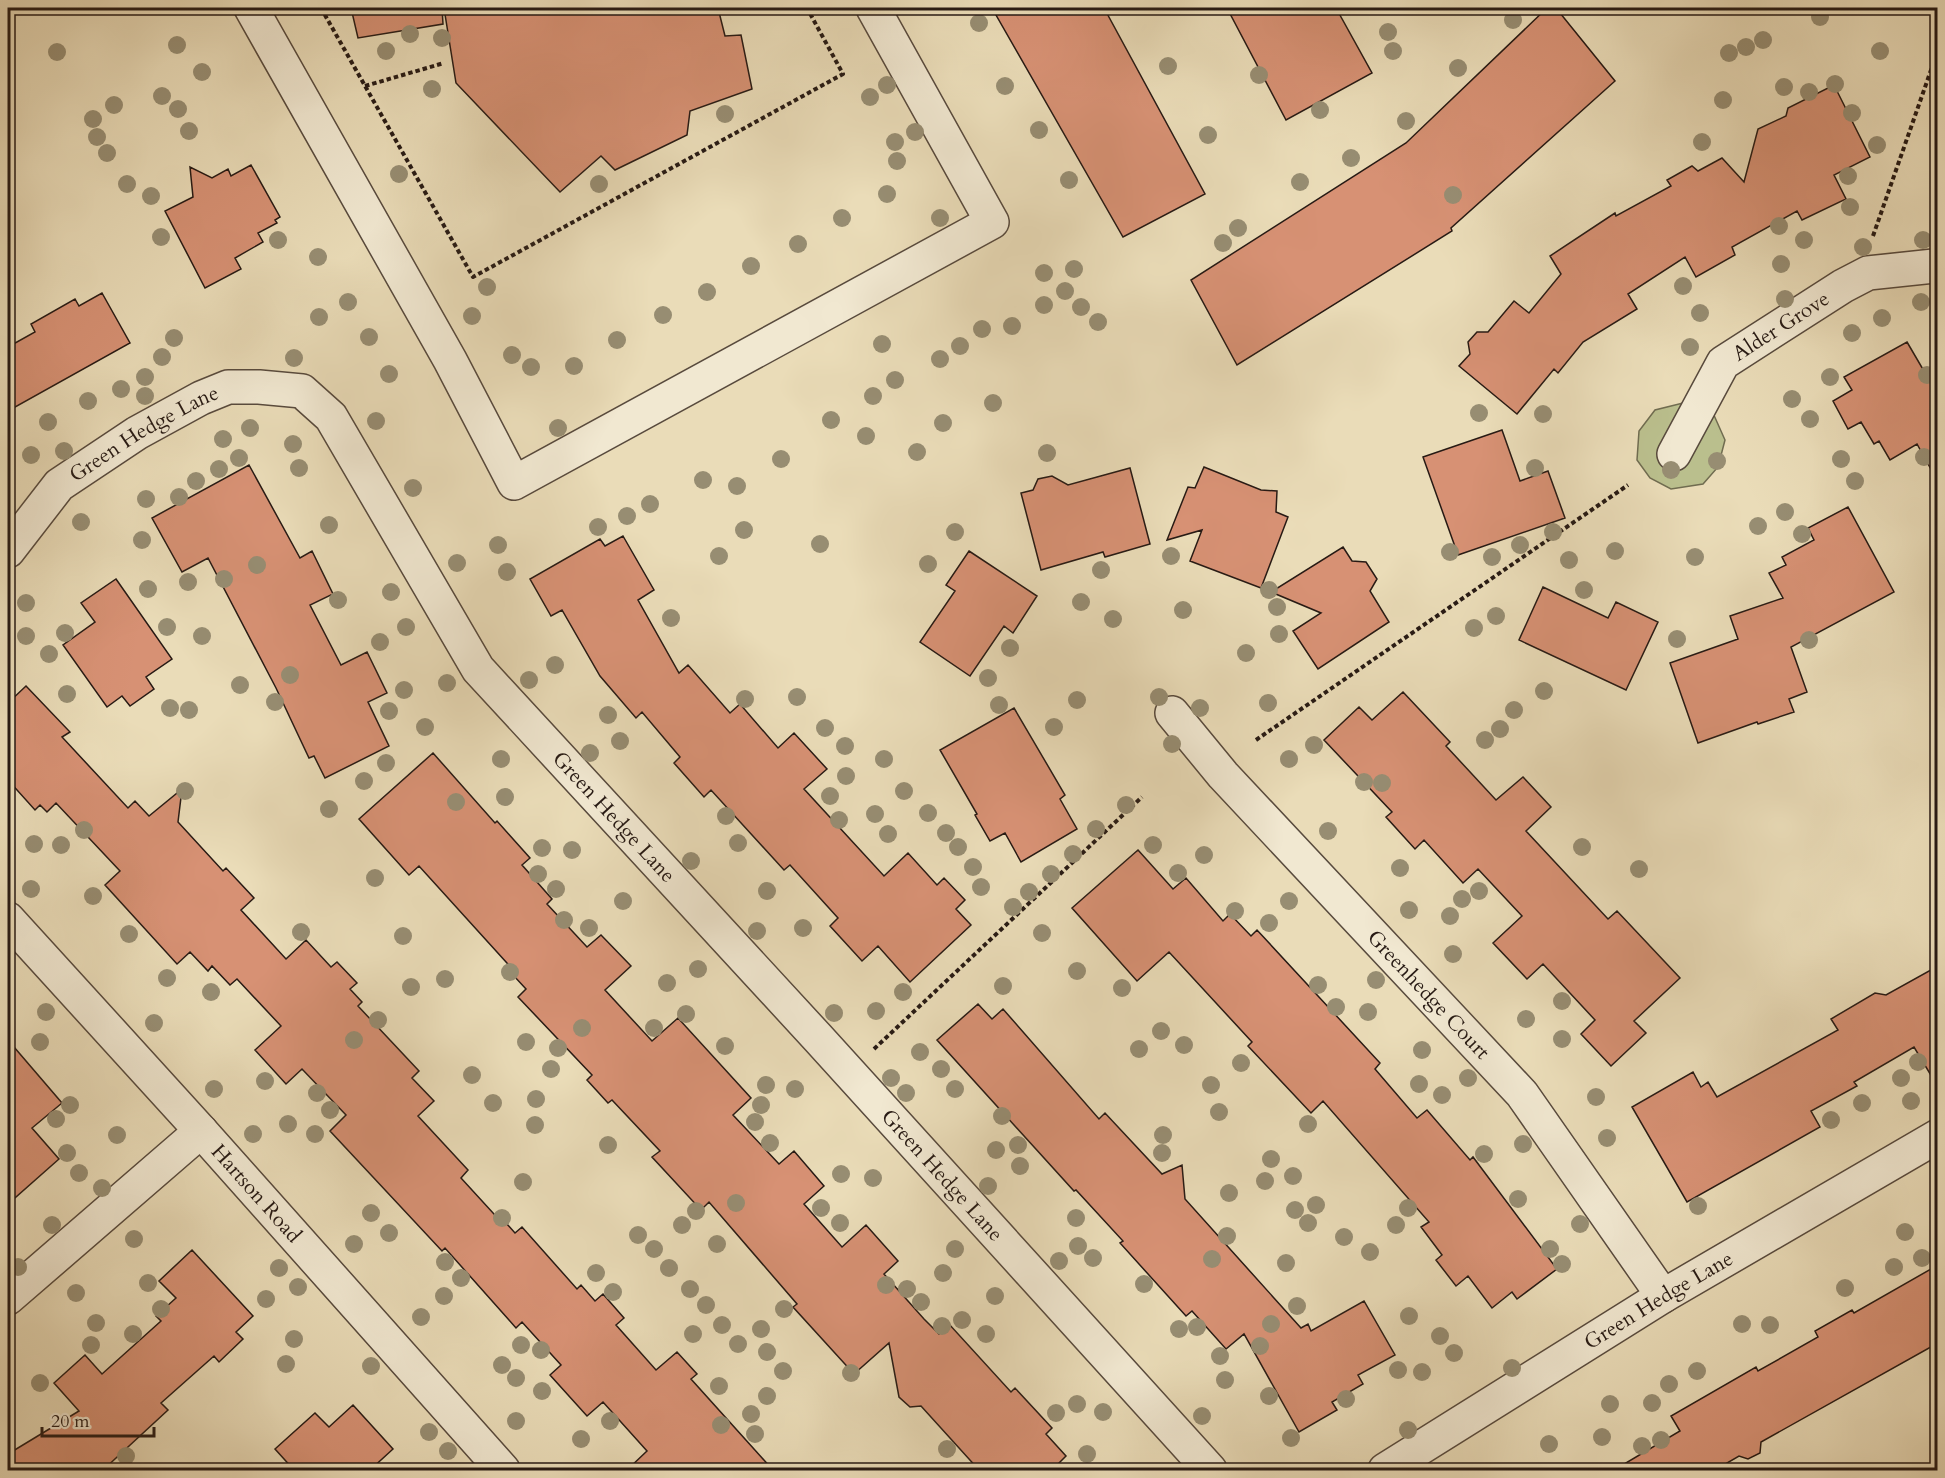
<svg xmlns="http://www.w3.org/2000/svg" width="1945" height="1478" viewBox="0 0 1945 1478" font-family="Cardo,serif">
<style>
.green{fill:#babf8d;stroke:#706c50;stroke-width:1.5}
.building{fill:#d79174;stroke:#271a14;stroke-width:1.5}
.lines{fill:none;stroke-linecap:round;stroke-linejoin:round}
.minor-casing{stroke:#584a3d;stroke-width:36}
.path{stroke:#271a14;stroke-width:4;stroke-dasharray:4.5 3;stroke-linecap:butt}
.minor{stroke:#f1e8d1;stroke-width:33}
.tree{fill:#978d72}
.labels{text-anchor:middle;stroke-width:5;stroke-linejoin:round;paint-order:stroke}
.street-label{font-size:21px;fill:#271a14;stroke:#f1e8d1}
</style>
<rect width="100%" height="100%" fill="#eadcb8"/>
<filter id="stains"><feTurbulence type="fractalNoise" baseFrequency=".00333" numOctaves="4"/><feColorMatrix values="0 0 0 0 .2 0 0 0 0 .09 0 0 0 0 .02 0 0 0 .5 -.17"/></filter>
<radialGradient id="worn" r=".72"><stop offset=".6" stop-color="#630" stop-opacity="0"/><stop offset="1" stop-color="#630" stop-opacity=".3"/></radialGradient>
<path class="green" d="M1687,402L1713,413L1725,440L1718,467L1703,484L1671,489L1650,478L1637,460L1639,431L1655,410Z"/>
<path class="building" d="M351,8H442L443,24L358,38Z
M444,8H718L725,36L741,35L752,89L690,111L687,135L615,170L601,156L560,192L456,83Z
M992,8H1104L1205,194L1123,237Z
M1227,8H1336L1372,73L1286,120Z
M1547,8H1556L1615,81L1451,228L1452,231L1237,365L1191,280L1406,143Z
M1834,85L1870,157L1834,175L1846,199L1802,220L1797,211L1732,247L1735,255L1696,277L1685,257L1628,294L1637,309L1583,342L1558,373L1554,369L1517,414L1459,366L1470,354L1468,342L1477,332H1488L1514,301L1529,313L1561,274L1550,256L1615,213L1616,216L1671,186L1667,180L1692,166L1698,171L1722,158L1744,182L1758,129L1786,116L1788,108Z
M251,165L280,217L275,220L277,223L258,233L263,242L235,258L241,269L205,288L165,211L193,197L190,167L212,178L228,169L231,176Z
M102,293L130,343L8,411V347L35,332L31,324L75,299L79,306Z
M1907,342L1938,395V482L1917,444L1890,460L1879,441L1874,444L1861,422L1848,429L1833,401L1852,390L1844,377Z
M1502,430L1520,481L1548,471L1565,518L1458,555L1423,457Z
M249,465L300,558L312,551L333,594L310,605L341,665L367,652L387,693L368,702L389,746L325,778L314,756L309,758L276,688L208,558L182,572L152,518Z
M1204,467L1261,490L1277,491L1276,512L1288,517L1261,588L1190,561L1202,530L1167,540L1188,487L1195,488Z
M1130,468L1150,544L1105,557L1103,552L1041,570L1021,493L1033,490L1038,479L1052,476L1068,485Z
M1848,507L1894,592L1791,647L1807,692L1789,699L1794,712L1758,724L1757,722L1698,743L1670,663L1738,639L1730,616L1783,598L1769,573L1786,565L1782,557L1814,540L1808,528Z
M623,536L654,590L638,600L679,673L688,665L730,713L740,704L778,748L794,733L827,769L804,789L884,876L908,853L937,885L944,878L965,900L956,909L971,925L910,982L878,946L862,961L830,926L838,918L790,865L784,870L711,790L704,797L674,763L680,757L642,712L636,718L600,676L562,610L551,616L530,579L600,539L605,546Z
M1343,547L1352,561L1366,562L1377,579L1370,591L1389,622L1318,669L1293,631L1321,613L1271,592Z
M969,551L1037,596L1013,633L1004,626L970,676L920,642L955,591L946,585Z
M116,579L172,659L146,677L154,689L130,706L122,696L107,707L63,645L95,622L81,603Z
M1543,587L1608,618L1616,602L1658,622L1626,690L1519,640Z
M26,686L70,732L62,737L128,808L135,801L149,816L182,789L178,822L223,871L226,868L254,898L241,910L286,959L306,940L331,967L337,962L357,983L350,989L362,1002L358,1006L419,1071L412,1078L434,1101L418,1116L468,1170L461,1178L504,1225L506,1223L515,1233L522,1227L577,1289L581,1285L595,1301L603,1294L624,1318L616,1325L656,1370L677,1352L697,1374L691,1379L773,1470H627L647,1451L603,1402L587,1416L550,1375L561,1365L522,1322L516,1328L445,1248L442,1251L330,1131L346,1115L302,1069L286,1084L255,1050L281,1026L237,979L230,985L212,966L208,971L190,952L177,964L105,885L120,871L56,803L47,812L40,805L35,810L8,780V703Z
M1403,692L1450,742L1446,746L1496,800L1523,777L1551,807L1526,831L1608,919L1617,911L1680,978L1634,1021L1646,1033L1611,1066L1581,1034L1595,1020L1543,964L1527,979L1493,943L1522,916L1478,869L1463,883L1424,840L1415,849L1386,817L1392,812L1324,740L1359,707L1372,720Z
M1014,708L1065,795L1060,799L1077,829L1021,862L1005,833L990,841L975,815L977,814L940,750Z
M433,753L495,823L497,821L530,858L522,865L552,899L547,904L587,947L601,935L631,966L605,990L652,1041L678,1018L751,1098L733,1115L779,1164L794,1151L824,1186L804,1204L842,1247L866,1225L898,1261L884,1274L924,1319L939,1334L949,1324L1011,1392L1015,1388L1052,1428L1046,1434L1066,1456L1052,1470H979L921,1406L910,1407L899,1397L889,1343L854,1374L793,1307L797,1304L709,1202L701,1210L652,1157L660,1151L612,1100L608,1103L587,1080L592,1075L518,997L526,989L513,975L516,973L419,866L409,875L359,819Z
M1138,850L1173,889L1186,878L1223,921L1230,914L1251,936L1257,930L1380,1063L1375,1069L1417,1118L1427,1110L1470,1160L1473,1157L1557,1269L1517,1299L1512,1292L1492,1308L1468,1276L1456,1286L1436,1260L1442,1255L1421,1227L1429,1222L1323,1101L1311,1113L1248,1046L1252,1042L1169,952L1137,981L1072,908Z
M1938,966V1087L1914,1047L1854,1082L1857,1086L1811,1111L1820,1127L1687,1202L1632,1107L1693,1072L1701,1087L1708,1082L1717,1097L1838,1030L1831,1019L1875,993L1886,995Z
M978,1004L992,1019L1003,1009L1099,1119L1105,1113L1162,1174L1182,1165L1185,1199L1301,1328L1308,1324L1311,1331L1364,1301L1395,1355L1358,1375L1363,1384L1332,1402L1337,1410L1299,1432L1244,1334L1226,1349L1192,1311L1186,1316L1120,1243L1123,1241L1076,1190L1074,1191L937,1040Z
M8,1040L62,1103L32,1128L59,1159L8,1204Z
M192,1250L253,1316L236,1332L243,1339L219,1362L214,1356L161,1403L168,1410L103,1470H8V1454L79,1411L54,1383L85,1355L102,1374L161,1321L156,1316L176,1298L159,1281Z
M1938,1265V1343L1761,1442L1760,1453L1748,1459L1739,1456L1715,1470H1614L1680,1431L1671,1416L1756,1367L1758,1371L1818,1337L1815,1331L1852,1310L1854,1313Z
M353,1405L393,1449L370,1470H294L275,1449L315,1413L329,1427Z"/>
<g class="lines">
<defs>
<g id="minor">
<path d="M251,8L450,360L514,483L992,222L873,8"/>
<path id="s1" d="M1674,454L1723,363L1843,286L1868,273L1934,266L1938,268"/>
<path id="s2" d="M8,551L59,485L137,433L201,398L228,387H259L302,391L331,417L478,669L818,1038L1210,1470"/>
<path id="s3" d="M1172,713L1223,775L1522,1094L1663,1296"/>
<path id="s4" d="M8,919L201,1131L503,1470"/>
<path d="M8,1298L201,1131"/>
<path id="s5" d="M1385,1470L1663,1296L1938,1136"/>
</g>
</defs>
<use href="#minor" class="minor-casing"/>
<path class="path" d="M321,8L473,277L843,74L807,8
M365,86L444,63
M1873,236L1938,50
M1256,740L1628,485
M874,1049L1142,797"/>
<use href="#minor" class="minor"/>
</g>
<g class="tree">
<circle cx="1820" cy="17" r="9"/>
<circle cx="1513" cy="20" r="9"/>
<circle cx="979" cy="23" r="9"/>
<circle cx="1388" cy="32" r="9"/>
<circle cx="410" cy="34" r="9"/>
<circle cx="442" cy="38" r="9"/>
<circle cx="1763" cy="40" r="9"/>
<circle cx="177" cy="45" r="9"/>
<circle cx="1746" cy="47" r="9"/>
<circle cx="386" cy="51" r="9"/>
<circle cx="1393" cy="51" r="9"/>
<circle cx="1880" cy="51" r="9"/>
<circle cx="57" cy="52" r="9"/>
<circle cx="1729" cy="53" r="9"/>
<circle cx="1168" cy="66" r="9"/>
<circle cx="1458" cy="68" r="9"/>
<circle cx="202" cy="72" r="9"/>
<circle cx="1259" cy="75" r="9"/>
<circle cx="1835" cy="84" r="9"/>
<circle cx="887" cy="85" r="9"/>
<circle cx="1005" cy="86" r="9"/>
<circle cx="1784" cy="87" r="9"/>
<circle cx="432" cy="89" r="9"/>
<circle cx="1809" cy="92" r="9"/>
<circle cx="162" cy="96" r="9"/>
<circle cx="870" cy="97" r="9"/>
<circle cx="1723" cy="100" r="9"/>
<circle cx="114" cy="105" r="9"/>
<circle cx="178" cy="109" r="9"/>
<circle cx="1320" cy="110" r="9"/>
<circle cx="1852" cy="113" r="9"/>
<circle cx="725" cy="114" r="9"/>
<circle cx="93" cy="119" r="9"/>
<circle cx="1406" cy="121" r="9"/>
<circle cx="1039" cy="130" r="9"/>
<circle cx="189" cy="131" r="9"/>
<circle cx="915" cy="132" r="9"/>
<circle cx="1208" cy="135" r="9"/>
<circle cx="97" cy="137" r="9"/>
<circle cx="895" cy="142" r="9"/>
<circle cx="1702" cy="142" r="9"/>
<circle cx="1877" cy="145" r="9"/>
<circle cx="107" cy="153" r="9"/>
<circle cx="1351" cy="158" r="9"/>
<circle cx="897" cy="161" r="9"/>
<circle cx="399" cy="174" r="9"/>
<circle cx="1848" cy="176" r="9"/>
<circle cx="1069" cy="180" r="9"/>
<circle cx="1300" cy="182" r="9"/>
<circle cx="127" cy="184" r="9"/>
<circle cx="599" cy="184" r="9"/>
<circle cx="887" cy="194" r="9"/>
<circle cx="1453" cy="195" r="9"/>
<circle cx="151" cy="196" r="9"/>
<circle cx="1850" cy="207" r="9"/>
<circle cx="842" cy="218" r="9"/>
<circle cx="940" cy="218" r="9"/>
<circle cx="1779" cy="226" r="9"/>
<circle cx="1238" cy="228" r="9"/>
<circle cx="161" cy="237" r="9"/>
<circle cx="278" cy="240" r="9"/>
<circle cx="1804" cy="240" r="9"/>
<circle cx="1923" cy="240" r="9"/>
<circle cx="1223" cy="243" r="9"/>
<circle cx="798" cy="244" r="9"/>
<circle cx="1863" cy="247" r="9"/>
<circle cx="318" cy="257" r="9"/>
<circle cx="1781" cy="264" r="9"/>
<circle cx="751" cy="266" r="9"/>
<circle cx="1074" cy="269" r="9"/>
<circle cx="1044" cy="273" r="9"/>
<circle cx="1683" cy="286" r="9"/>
<circle cx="487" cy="287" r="9"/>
<circle cx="1065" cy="291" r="9"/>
<circle cx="707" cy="292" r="9"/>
<circle cx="1785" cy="299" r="9"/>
<circle cx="348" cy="302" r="9"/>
<circle cx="1921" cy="302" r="9"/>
<circle cx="1044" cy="305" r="9"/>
<circle cx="1081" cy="307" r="9"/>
<circle cx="1700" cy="313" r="9"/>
<circle cx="663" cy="315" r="9"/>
<circle cx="472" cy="316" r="9"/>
<circle cx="319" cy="317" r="9"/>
<circle cx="1882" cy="318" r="9"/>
<circle cx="1098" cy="322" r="9"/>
<circle cx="1012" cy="326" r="9"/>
<circle cx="982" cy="329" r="9"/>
<circle cx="1852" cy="333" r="9"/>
<circle cx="369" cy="337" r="9"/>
<circle cx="174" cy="338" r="9"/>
<circle cx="617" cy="340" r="9"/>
<circle cx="882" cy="344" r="9"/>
<circle cx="960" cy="346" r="9"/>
<circle cx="1690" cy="347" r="9"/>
<circle cx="512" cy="355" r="9"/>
<circle cx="162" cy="357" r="9"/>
<circle cx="294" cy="358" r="9"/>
<circle cx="940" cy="359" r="9"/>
<circle cx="574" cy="366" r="9"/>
<circle cx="531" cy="367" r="9"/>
<circle cx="389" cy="374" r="9"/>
<circle cx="1927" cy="375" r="9"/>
<circle cx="145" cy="377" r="9"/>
<circle cx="1830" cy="377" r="9"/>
<circle cx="895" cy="380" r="9"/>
<circle cx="121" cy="389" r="9"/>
<circle cx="145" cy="396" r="9"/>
<circle cx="873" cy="396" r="9"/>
<circle cx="1792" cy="399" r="9"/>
<circle cx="88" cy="401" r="9"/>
<circle cx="993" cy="403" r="9"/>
<circle cx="1479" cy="413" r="9"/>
<circle cx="1543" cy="414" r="9"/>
<circle cx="1810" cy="419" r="9"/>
<circle cx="831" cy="420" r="9"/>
<circle cx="376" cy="421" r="9"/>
<circle cx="48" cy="422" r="9"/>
<circle cx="943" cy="423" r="9"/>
<circle cx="250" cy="428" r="9"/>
<circle cx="558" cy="428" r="9"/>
<circle cx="866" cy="436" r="9"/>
<circle cx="223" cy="439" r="9"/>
<circle cx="293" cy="444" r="9"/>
<circle cx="64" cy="451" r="9"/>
<circle cx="917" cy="452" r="9"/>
<circle cx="1047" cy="453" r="9"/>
<circle cx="31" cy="455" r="9"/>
<circle cx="1924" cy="457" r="9"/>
<circle cx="239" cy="458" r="9"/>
<circle cx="781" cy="459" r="9"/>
<circle cx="1841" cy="459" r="9"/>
<circle cx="1717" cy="461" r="9"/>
<circle cx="299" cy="468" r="9"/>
<circle cx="1535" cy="468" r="9"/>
<circle cx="219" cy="469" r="9"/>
<circle cx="1671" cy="470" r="9"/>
<circle cx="703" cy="480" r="9"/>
<circle cx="196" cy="481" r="9"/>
<circle cx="1855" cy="481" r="9"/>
<circle cx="737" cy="486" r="9"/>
<circle cx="413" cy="488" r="9"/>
<circle cx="179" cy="497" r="9"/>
<circle cx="146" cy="499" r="9"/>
<circle cx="650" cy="504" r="9"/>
<circle cx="1785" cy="512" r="9"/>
<circle cx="627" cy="516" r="9"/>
<circle cx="81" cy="522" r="9"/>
<circle cx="329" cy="525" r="9"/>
<circle cx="1758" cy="526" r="9"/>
<circle cx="598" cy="527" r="9"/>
<circle cx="744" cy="530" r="9"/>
<circle cx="955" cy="532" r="9"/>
<circle cx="1553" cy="532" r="9"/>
<circle cx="1802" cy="534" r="9"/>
<circle cx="142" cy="540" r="9"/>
<circle cx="820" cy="544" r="9"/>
<circle cx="498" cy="545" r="9"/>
<circle cx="1520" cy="545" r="9"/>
<circle cx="1615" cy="551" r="9"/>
<circle cx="1450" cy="552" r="9"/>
<circle cx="719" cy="556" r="9"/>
<circle cx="1171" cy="556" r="9"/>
<circle cx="1492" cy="557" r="9"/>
<circle cx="1695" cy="557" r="9"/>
<circle cx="1569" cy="560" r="9"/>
<circle cx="457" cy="563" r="9"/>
<circle cx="928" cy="564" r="9"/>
<circle cx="257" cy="565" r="9"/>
<circle cx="1101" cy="570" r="9"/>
<circle cx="507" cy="572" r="9"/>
<circle cx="224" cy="579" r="9"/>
<circle cx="188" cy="582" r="9"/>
<circle cx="148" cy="589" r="9"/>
<circle cx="1269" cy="590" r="9"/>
<circle cx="1584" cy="590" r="9"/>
<circle cx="391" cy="592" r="9"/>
<circle cx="338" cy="600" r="9"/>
<circle cx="1081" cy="602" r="9"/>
<circle cx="26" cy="603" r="9"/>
<circle cx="1277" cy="607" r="9"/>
<circle cx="1183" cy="610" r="9"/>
<circle cx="1496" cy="616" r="9"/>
<circle cx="671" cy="618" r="9"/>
<circle cx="1113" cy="619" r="9"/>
<circle cx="167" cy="627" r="9"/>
<circle cx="406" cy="627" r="9"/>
<circle cx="1474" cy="628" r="9"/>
<circle cx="65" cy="633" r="9"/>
<circle cx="1279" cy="634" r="9"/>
<circle cx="26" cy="636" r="9"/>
<circle cx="202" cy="636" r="9"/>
<circle cx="1677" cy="639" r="9"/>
<circle cx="1809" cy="640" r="9"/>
<circle cx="380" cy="642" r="9"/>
<circle cx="1010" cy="648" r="9"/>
<circle cx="1246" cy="653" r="9"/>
<circle cx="49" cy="654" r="9"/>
<circle cx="555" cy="665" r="9"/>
<circle cx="290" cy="675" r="9"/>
<circle cx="988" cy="678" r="9"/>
<circle cx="529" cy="680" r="9"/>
<circle cx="447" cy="683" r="9"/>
<circle cx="240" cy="685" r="9"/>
<circle cx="404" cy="690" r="9"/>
<circle cx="1544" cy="691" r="9"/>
<circle cx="67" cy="694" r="9"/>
<circle cx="797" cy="697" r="9"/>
<circle cx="1159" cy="697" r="9"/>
<circle cx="745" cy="699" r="9"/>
<circle cx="1077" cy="700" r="9"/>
<circle cx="275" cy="702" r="9"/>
<circle cx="1268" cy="703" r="9"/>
<circle cx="999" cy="705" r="9"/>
<circle cx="170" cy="708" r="9"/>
<circle cx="1200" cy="708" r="9"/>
<circle cx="189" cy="710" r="9"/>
<circle cx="1514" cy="710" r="9"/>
<circle cx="389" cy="711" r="9"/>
<circle cx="608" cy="715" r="9"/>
<circle cx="425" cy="727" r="9"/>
<circle cx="1054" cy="727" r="9"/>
<circle cx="825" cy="728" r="9"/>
<circle cx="1500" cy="729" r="9"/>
<circle cx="1485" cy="740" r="9"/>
<circle cx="620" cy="741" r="9"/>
<circle cx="1172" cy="744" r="9"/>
<circle cx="1314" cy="745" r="9"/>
<circle cx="845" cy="746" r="9"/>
<circle cx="590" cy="753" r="9"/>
<circle cx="501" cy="759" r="9"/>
<circle cx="884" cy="759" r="9"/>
<circle cx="1289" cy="759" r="9"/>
<circle cx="386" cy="763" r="9"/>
<circle cx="846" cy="776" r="9"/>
<circle cx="364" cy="781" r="9"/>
<circle cx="1364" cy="782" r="9"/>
<circle cx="1382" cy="783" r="9"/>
<circle cx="185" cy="791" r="9"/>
<circle cx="904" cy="791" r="9"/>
<circle cx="830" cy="796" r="9"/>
<circle cx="505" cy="797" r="9"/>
<circle cx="456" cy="802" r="9"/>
<circle cx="1126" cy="805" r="9"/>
<circle cx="329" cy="809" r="9"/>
<circle cx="928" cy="813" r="9"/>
<circle cx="875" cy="814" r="9"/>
<circle cx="726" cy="816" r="9"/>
<circle cx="839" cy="820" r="9"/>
<circle cx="1096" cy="829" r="9"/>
<circle cx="84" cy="830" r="9"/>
<circle cx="1328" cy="831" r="9"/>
<circle cx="946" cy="833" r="9"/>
<circle cx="888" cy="834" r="9"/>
<circle cx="738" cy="843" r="9"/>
<circle cx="34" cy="844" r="9"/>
<circle cx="61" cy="845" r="9"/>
<circle cx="1153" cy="845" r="9"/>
<circle cx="958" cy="847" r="9"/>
<circle cx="1582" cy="847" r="9"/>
<circle cx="542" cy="848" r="9"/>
<circle cx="572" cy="850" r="9"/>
<circle cx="1073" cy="854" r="9"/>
<circle cx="1204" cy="855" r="9"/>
<circle cx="691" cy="861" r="9"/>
<circle cx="973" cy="867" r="9"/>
<circle cx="1400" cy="868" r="9"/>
<circle cx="1639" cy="869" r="9"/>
<circle cx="1178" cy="873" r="9"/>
<circle cx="538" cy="874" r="9"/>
<circle cx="1051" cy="874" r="9"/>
<circle cx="375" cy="878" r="9"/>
<circle cx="981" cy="887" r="9"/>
<circle cx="31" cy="889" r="9"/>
<circle cx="556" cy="889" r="9"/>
<circle cx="767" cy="891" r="9"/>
<circle cx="1479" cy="891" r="9"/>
<circle cx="1029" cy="892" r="9"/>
<circle cx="93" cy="896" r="9"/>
<circle cx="1462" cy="899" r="9"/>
<circle cx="623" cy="901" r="9"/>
<circle cx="1289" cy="901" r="9"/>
<circle cx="1013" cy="907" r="9"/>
<circle cx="1409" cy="910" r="9"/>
<circle cx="1235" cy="911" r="9"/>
<circle cx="1450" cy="916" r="9"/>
<circle cx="564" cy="920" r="9"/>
<circle cx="1269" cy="923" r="9"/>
<circle cx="589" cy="928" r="9"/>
<circle cx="803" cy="928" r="9"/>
<circle cx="757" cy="931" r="9"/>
<circle cx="301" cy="932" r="9"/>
<circle cx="1042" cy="933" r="9"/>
<circle cx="129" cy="934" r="9"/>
<circle cx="403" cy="936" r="9"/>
<circle cx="1453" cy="954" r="9"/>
<circle cx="698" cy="969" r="9"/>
<circle cx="1077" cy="971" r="9"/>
<circle cx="510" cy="972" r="9"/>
<circle cx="167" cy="978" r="9"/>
<circle cx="445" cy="979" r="9"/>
<circle cx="1376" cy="980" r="9"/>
<circle cx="667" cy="983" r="9"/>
<circle cx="1318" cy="985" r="9"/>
<circle cx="1003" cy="986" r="9"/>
<circle cx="411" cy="987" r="9"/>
<circle cx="1122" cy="988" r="9"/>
<circle cx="211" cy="992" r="9"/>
<circle cx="903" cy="992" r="9"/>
<circle cx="1562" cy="1001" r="9"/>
<circle cx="1336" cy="1007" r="9"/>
<circle cx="876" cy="1011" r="9"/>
<circle cx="46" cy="1012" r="9"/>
<circle cx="1368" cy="1012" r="9"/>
<circle cx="834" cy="1013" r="9"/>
<circle cx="686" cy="1014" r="9"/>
<circle cx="1526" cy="1019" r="9"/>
<circle cx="378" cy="1020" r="9"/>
<circle cx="154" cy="1023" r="9"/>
<circle cx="582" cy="1028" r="9"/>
<circle cx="654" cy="1028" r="9"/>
<circle cx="1161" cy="1031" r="9"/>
<circle cx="1562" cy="1039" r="9"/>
<circle cx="354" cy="1040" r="9"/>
<circle cx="40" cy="1042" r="9"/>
<circle cx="526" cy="1042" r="9"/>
<circle cx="1184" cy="1045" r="9"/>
<circle cx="725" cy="1046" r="9"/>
<circle cx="558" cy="1048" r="9"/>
<circle cx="1139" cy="1049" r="9"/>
<circle cx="1422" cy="1050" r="9"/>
<circle cx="920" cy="1052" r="9"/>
<circle cx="1918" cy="1062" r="9"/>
<circle cx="1241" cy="1063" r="9"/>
<circle cx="551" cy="1069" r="9"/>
<circle cx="941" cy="1069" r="9"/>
<circle cx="472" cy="1075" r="9"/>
<circle cx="891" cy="1078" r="9"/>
<circle cx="1468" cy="1078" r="9"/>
<circle cx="1901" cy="1078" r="9"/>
<circle cx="265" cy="1081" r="9"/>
<circle cx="1419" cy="1084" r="9"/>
<circle cx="766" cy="1085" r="9"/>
<circle cx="1211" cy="1085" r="9"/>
<circle cx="214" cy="1089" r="9"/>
<circle cx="795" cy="1089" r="9"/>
<circle cx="955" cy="1089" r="9"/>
<circle cx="317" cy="1093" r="9"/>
<circle cx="906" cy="1093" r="9"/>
<circle cx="1442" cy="1095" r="9"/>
<circle cx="1596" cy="1097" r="9"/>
<circle cx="536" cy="1099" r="9"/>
<circle cx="1911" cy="1101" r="9"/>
<circle cx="493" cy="1103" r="9"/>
<circle cx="1862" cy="1103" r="9"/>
<circle cx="70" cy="1105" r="9"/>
<circle cx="761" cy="1105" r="9"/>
<circle cx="330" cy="1110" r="9"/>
<circle cx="1219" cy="1112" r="9"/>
<circle cx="1002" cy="1116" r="9"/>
<circle cx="56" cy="1119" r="9"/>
<circle cx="1831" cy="1120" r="9"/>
<circle cx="755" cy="1122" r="9"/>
<circle cx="288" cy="1124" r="9"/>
<circle cx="1308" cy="1124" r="9"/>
<circle cx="535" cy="1125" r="9"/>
<circle cx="253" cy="1134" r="9"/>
<circle cx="315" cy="1134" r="9"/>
<circle cx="117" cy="1135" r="9"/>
<circle cx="1163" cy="1135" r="9"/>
<circle cx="1607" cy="1138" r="9"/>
<circle cx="770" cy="1143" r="9"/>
<circle cx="1523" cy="1144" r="9"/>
<circle cx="608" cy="1145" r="9"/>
<circle cx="1018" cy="1145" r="9"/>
<circle cx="996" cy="1150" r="9"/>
<circle cx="67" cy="1153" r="9"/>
<circle cx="1162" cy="1153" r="9"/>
<circle cx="1484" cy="1154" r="9"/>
<circle cx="1271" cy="1159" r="9"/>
<circle cx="1020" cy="1166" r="9"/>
<circle cx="79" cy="1173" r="9"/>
<circle cx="841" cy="1174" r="9"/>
<circle cx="1293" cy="1176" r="9"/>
<circle cx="873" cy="1178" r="9"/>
<circle cx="1265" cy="1181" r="9"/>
<circle cx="523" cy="1182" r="9"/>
<circle cx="988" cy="1186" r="9"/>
<circle cx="102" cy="1188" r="9"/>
<circle cx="1229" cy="1193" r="9"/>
<circle cx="1518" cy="1199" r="9"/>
<circle cx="736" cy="1203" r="9"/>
<circle cx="1316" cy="1205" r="9"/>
<circle cx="1698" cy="1206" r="9"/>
<circle cx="821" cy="1208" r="9"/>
<circle cx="1408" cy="1208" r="9"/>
<circle cx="1295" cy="1210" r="9"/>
<circle cx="696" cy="1211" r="9"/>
<circle cx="371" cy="1213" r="9"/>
<circle cx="502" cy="1218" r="9"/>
<circle cx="1076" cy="1218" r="9"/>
<circle cx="840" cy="1223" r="9"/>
<circle cx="1308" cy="1223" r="9"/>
<circle cx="1580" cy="1224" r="9"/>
<circle cx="52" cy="1225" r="9"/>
<circle cx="682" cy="1225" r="9"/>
<circle cx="1396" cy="1225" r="9"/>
<circle cx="1905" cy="1232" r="9"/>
<circle cx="389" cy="1233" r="9"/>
<circle cx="638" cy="1235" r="9"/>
<circle cx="1227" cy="1236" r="9"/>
<circle cx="1344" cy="1237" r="9"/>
<circle cx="134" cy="1239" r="9"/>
<circle cx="354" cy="1244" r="9"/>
<circle cx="717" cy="1244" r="9"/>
<circle cx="1078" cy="1246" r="9"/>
<circle cx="654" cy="1249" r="9"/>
<circle cx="955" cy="1249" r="9"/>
<circle cx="1550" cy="1249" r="9"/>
<circle cx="1370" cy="1252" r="9"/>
<circle cx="1093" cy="1258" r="9"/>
<circle cx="1922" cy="1258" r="9"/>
<circle cx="1212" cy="1259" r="9"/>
<circle cx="1059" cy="1261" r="9"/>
<circle cx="445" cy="1262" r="9"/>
<circle cx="1286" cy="1263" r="9"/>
<circle cx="1562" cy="1264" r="9"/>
<circle cx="18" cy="1267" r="9"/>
<circle cx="1894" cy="1267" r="9"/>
<circle cx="279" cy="1268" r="9"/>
<circle cx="669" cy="1268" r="9"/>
<circle cx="596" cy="1273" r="9"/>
<circle cx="943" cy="1273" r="9"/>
<circle cx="461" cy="1278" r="9"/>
<circle cx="148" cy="1283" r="9"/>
<circle cx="1144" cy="1284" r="9"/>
<circle cx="886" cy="1285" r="9"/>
<circle cx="298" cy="1287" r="9"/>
<circle cx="1845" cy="1288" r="9"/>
<circle cx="690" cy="1289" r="9"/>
<circle cx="907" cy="1289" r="9"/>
<circle cx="613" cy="1292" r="9"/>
<circle cx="76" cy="1293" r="9"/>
<circle cx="444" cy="1296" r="9"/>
<circle cx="995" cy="1296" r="9"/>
<circle cx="266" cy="1299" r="9"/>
<circle cx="921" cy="1302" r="9"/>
<circle cx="706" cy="1305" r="9"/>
<circle cx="1297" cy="1306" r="9"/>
<circle cx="161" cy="1309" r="9"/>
<circle cx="784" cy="1309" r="9"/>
<circle cx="1409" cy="1316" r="9"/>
<circle cx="421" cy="1317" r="9"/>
<circle cx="962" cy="1320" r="9"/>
<circle cx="96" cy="1323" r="9"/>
<circle cx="1271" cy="1324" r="9"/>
<circle cx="1742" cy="1324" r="9"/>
<circle cx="722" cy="1325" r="9"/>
<circle cx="1770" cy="1325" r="9"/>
<circle cx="942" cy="1326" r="9"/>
<circle cx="1197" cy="1327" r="9"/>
<circle cx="761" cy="1329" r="9"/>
<circle cx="1179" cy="1329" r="9"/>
<circle cx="133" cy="1334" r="9"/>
<circle cx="693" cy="1334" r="9"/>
<circle cx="986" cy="1334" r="9"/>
<circle cx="1440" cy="1336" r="9"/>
<circle cx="294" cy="1339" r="9"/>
<circle cx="738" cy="1344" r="9"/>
<circle cx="91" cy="1345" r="9"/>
<circle cx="521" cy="1345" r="9"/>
<circle cx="1260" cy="1346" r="9"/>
<circle cx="541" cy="1350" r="9"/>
<circle cx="767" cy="1352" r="9"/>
<circle cx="1454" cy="1353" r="9"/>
<circle cx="1220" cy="1356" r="9"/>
<circle cx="286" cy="1364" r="9"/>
<circle cx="502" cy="1365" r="9"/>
<circle cx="371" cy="1366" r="9"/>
<circle cx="1512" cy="1368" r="9"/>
<circle cx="1398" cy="1370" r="9"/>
<circle cx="783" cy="1371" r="9"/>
<circle cx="1697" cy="1371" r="9"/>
<circle cx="1422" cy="1372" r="9"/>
<circle cx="851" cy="1373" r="9"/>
<circle cx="516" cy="1378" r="9"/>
<circle cx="1225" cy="1380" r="9"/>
<circle cx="40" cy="1383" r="9"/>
<circle cx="1669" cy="1384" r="9"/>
<circle cx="719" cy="1386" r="9"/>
<circle cx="542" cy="1391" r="9"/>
<circle cx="767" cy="1396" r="9"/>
<circle cx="1269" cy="1396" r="9"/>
<circle cx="1346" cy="1399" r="9"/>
<circle cx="1652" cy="1403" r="9"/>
<circle cx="1077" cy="1404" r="9"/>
<circle cx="1610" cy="1404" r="9"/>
<circle cx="1103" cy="1412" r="9"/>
<circle cx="1056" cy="1413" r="9"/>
<circle cx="751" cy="1414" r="9"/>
<circle cx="1202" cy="1416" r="9"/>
<circle cx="516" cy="1421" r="9"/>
<circle cx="610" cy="1421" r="9"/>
<circle cx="721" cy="1425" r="9"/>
<circle cx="1408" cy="1430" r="9"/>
<circle cx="429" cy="1432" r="9"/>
<circle cx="755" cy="1434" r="9"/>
<circle cx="1602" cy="1437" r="9"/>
<circle cx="1291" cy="1438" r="9"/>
<circle cx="581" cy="1439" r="9"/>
<circle cx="1661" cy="1440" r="9"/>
<circle cx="1549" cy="1444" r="9"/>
<circle cx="1642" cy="1446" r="9"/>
<circle cx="947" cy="1449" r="9"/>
<circle cx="448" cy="1451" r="9"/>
<circle cx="1087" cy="1454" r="9"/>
<circle cx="126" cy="1456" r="9"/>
</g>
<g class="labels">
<g class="street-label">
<text dy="7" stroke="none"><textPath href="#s1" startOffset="172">Alder Grove</textPath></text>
<text dy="7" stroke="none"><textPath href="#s2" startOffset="183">Green Hedge Lane</textPath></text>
<text dy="7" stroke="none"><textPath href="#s2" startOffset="885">Green Hedge Lane</textPath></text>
<text dy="7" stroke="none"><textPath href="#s3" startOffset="381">Greenhedge Court</textPath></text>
<text dy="7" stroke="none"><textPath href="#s2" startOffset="1371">Green Hedge Lane</textPath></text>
<text dy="7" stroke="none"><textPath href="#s4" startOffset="370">Hartson Road</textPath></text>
<text dy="7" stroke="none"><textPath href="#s5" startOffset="322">Green Hedge Lane</textPath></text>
</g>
</g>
<rect width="1945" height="1478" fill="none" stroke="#eadcb8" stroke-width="30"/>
<rect x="9" y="9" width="1927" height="1460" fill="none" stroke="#271a14" stroke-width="3"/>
<rect x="15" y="15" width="1915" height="1448" fill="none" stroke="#271a14" stroke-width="1.5"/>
<path d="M42 1427v9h112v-9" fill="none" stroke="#271a14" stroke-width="3"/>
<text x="51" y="1427" font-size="18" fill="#271a14" stroke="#f1e8d1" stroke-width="4.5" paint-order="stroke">20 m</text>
<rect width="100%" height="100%" filter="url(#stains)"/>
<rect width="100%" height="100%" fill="url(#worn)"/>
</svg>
